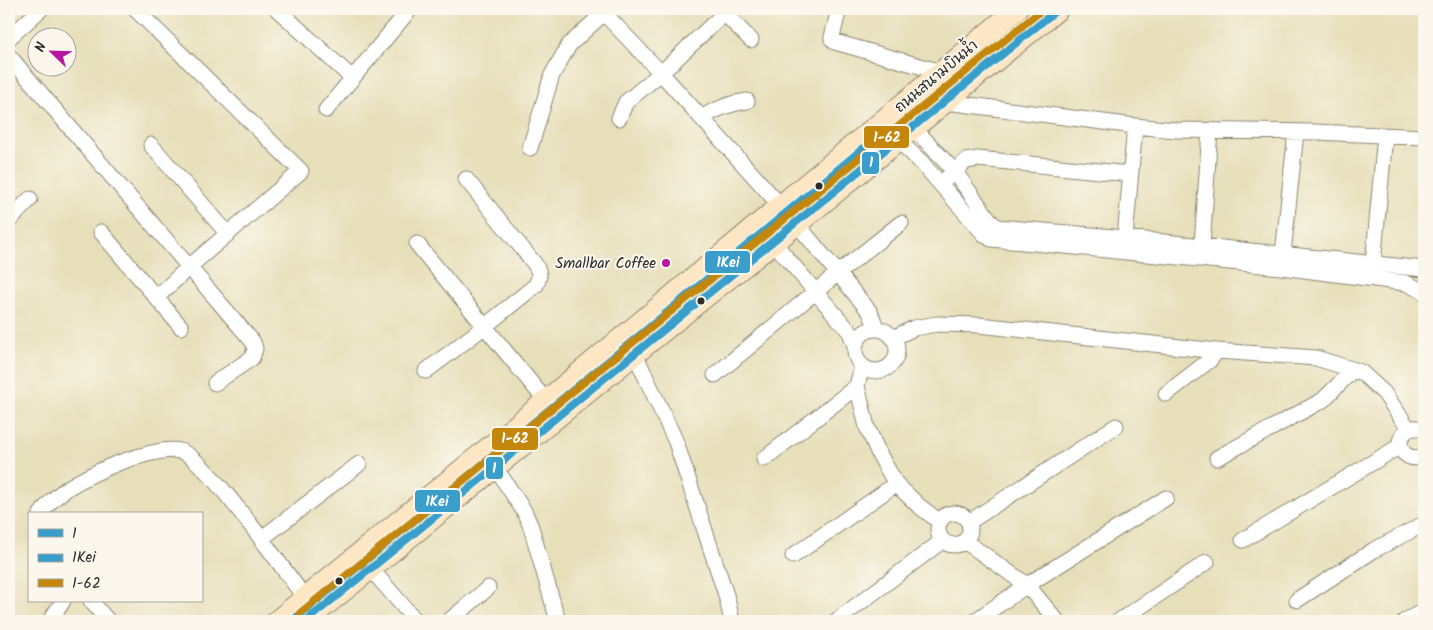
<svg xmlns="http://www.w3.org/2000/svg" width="1433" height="630" viewBox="0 0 1433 630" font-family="Kalam,'Playpen Sans Thai',sans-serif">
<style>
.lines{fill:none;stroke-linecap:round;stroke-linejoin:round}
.street-casing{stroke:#898572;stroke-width:17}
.secondary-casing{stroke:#898572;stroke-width:23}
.street{stroke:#fff;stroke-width:15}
.secondary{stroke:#fce6c4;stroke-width:21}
.bus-1-casing{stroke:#fbf7ec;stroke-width:11}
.bus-2-casing{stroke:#fbf7ec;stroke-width:11}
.bus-3-casing{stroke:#fbf7ec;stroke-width:11}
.bus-1{stroke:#399eca;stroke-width:8}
.bus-2{stroke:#399eca;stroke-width:8}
.bus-3{stroke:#c4870b;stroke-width:8}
.bus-dot{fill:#2b2b2b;stroke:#fbf7ec;stroke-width:2}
.poi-dot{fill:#b5179e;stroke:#fbf7ec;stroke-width:2}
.labels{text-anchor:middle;stroke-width:4;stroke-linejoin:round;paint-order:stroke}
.street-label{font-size:15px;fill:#2b2b2b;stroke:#fbf7ec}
.poi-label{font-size:15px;fill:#2b2b2b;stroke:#fbf7ec;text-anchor:end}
.line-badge{stroke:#fbf7ec;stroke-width:2}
.badge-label{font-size:14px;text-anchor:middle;font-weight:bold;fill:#fff}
</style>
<rect width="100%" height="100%" fill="#fbf7ec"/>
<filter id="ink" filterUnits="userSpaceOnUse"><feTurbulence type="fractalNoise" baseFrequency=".02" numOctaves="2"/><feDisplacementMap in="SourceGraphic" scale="10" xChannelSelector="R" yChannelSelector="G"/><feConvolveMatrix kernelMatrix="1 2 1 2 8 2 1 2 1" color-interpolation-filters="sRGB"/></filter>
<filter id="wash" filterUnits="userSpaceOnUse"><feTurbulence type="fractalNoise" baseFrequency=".0096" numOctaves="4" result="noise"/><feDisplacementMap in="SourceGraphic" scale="20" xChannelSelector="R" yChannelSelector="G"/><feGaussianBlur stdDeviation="1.12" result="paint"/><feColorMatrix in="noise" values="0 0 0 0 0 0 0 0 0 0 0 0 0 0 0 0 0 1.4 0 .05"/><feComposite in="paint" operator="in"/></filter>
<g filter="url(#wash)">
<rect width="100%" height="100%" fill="#e7dfba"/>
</g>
<g filter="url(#ink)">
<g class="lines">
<defs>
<path id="street" d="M135,9L301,171L189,267L157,297
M277,9L352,78
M600,9L661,73L797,224L870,312L877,329
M724,13L751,40
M838,13L832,37V39L835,42L941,72
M9,38L41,9
M9,56L253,342L255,349L252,358L215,383
M946,102L1135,126L1176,130L1315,132L1424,137
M326,110L410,9
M619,118L626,102L661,73L729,9
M701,118C716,109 730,103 747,101
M914,128L955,172L991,222L997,227L1125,238L1424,269
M898,140L922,163L984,234L991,239L1281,267L1406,283L1424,292
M151,145L228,234
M530,148L552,75L569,45L608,9
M947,178L966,161L978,159L1130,174
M9,221L30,199
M101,232L181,327
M1125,238L1135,126
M773,242L850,332L855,346
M417,244L546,401
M1202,246L1210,130
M1282,263L1296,132
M1373,264L1385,136
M855 350a21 21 0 1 1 42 0a21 21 0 1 1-42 0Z
M893,338L914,328L937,324L979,325L1217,351L1316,358L1361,372L1384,393L1409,429
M635,354L676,442L726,595L732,621
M862,366L857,386L867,427L879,454L896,484L919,506L940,522
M426,371L484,327L536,285C541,276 539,271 534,263L466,179
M715,375L838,273L901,223
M1166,394L1210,360L1217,351
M1424,430C1413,425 1404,429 1400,441C1400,455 1411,461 1424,456
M1217,458L1323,400L1353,370
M764,459L857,386
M495,467L524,511L531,527L558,621
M938 529a16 16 0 1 1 32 0a16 16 0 1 1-32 0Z
M41,514C54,492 84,478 106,468C122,461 162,447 180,451C204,455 286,573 305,598
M969,522L1116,426
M261,539L359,464
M1243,540L1400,446
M966,542L1027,585L1057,621
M793,556L896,484
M371,569L416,621
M1297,600L1374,550L1424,524
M91,601L108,621
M50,621L63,601
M449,621L488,588
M836,621L942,541
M975,621L1027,585L1166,498
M1119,621L1207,562
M1405,621L1424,611"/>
<path id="secondary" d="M277,621L546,401L1017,9
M306,621L701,300L797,224L1058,9"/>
</defs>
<use href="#street" class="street-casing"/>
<use href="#secondary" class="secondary-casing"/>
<use href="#street" class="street"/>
<use href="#secondary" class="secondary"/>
<defs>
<path id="bus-1" d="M306,621C557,417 809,214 1058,9"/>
<path id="bus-2" d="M292,621L652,325L872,141"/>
<path id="bus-3" d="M300,613C547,412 796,212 1043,9"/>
</defs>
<use href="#bus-1" class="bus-1-casing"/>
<use href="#bus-2" class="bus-2-casing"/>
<use href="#bus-3" class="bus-3-casing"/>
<use href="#bus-1" class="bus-1"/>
<use href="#bus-2" class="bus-2"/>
<use href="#bus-3" class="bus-3"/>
</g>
</g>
<g class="bus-dot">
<circle cx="819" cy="186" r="4.5"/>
<circle cx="701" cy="301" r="4.5"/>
<circle cx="339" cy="581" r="4.5"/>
</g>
<circle class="poi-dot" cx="666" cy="263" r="5"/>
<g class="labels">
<g class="street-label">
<text transform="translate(936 76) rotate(-40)" y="5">ถนนสนามบินน้ำ</text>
</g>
<g class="poi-label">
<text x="656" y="268">Smallbar Coffee</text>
</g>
</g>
<g class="line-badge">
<rect x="863" y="125" width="47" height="24" rx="5" fill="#c4870b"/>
<rect x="861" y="151" width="19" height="24" rx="5" fill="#399eca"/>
<rect x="704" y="250" width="47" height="24" rx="5" fill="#399eca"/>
<rect x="491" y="427" width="48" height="24" rx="5" fill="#c4870b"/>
<rect x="485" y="456" width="19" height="24" rx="5" fill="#399eca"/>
<rect x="414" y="489" width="47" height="24" rx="5" fill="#399eca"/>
</g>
<g class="badge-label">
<text x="887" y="142">1-62</text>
<text x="871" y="167">1</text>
<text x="728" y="267">1Kei</text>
<text x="515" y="443">1-62</text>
<text x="494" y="473">1</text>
<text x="437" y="506">1Kei</text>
</g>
<rect width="1433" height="630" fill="none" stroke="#fbf7ec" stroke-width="30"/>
<rect x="28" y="512" width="175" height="90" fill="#fbf7ec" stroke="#a8a59f"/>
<rect x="38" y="529" width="25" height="8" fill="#399eca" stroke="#a8a59f"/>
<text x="72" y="538" font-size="15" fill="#2b2b2b">1</text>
<rect x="38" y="554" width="25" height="8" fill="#399eca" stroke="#a8a59f"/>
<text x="72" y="562" font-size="15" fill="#2b2b2b">1Kei</text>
<rect x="38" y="579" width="25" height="8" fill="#c4870b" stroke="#a8a59f"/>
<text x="72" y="588" font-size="15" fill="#2b2b2b">1-62</text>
<g transform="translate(52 52) rotate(293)"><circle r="24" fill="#fbf7ec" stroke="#a8a59f"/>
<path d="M0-4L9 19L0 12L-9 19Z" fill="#b5179e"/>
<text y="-8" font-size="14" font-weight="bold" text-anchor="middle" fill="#2b2b2b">N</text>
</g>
</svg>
